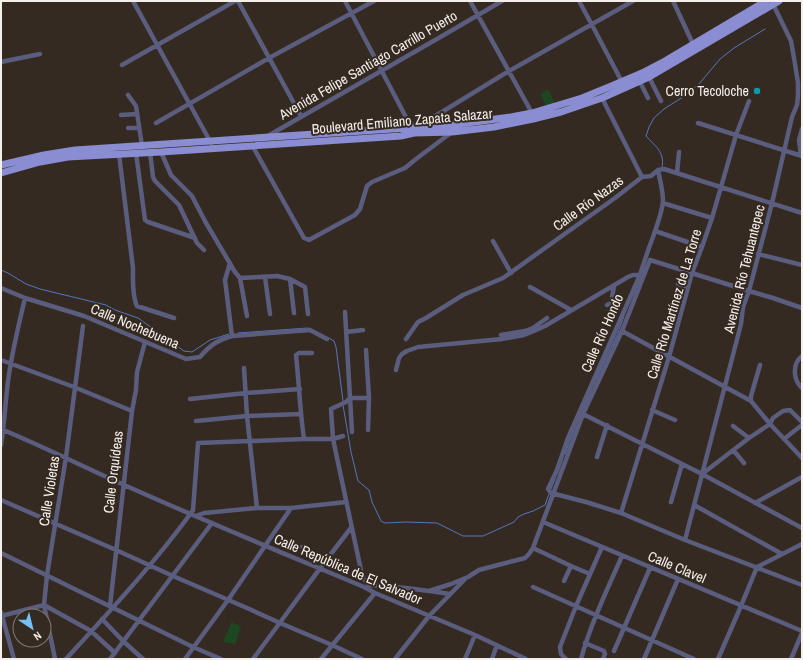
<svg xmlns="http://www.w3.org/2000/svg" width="803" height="660" viewBox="0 0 803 660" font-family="'Archivo Narrow',sans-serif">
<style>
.green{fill:#1d4720}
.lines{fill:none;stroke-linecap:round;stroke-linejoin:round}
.stream{stroke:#5278bf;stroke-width:1}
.street{stroke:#5b5d7f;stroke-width:4.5}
.primary{stroke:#8a8dd1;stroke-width:7}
.culture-dot{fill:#0f9aa8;stroke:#342a22;stroke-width:1.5}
.labels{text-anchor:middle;stroke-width:4;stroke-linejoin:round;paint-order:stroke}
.street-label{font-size:14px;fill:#f5efea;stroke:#342a22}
.poi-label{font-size:14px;fill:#f5efea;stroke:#342a22;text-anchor:end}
</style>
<rect width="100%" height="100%" fill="#342a22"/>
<path class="green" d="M548,90L555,103L546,106L540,94Z
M232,621L235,625L237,624L241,627L235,644L223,642Z"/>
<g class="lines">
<path class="stream" d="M662,168C665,152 656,147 646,136L649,127L654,118L664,109L686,95L699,84L720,59L734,48L765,29
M1,270L8,273L26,284L40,289L106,305L115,310L138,318L184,351L192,352L210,340L229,334
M238,333L308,328
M329,338L334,341L336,347L343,401
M594,384L618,333L624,316
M343,405L351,452L358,481L369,490L372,502L381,521L385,523L406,522L437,523L463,536H483L514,522L518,517L524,514L533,511L545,505L549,494
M565,454L576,425
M551,489L555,479"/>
<path class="street" d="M133,1L211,143
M238,1L301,116
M345,1L408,121L410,124L416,126
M470,1L532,113
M579,1L592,25L622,82
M673,1L693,44
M1,62L40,54
M122,65L235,1
M649,77L661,101
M640,82L648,98
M128,95L136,106L142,146
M602,98L642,177
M121,115L137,114
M156,123L269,58L374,1
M698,123L802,156
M419,126L509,71L633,1
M128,128H139
M266,137L437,39L502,1
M252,145L304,238L309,240L355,215L360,209L367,186L372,182L405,168L416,159L452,132
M150,152L153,177L155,181L179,205L197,243L204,250
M161,152L171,175L192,196L206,223L235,272L240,278L247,316
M136,153L145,220L148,222L195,238
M119,154L133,268C133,279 132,296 137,306L174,318
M801,156L799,140L802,129
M658,170C660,180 663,191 663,201C662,213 657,225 653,237C648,250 644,262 640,275L568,438L557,470L548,489L551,493L586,502L621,513L685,540L802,585
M677,173L679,152
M666,204L712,218
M658,232L702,247
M493,241L511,273
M758,254L802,265
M230,263L225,280L232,336
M265,277L270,314
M240,278L277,276L290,279L305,287L308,314
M290,279L294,313
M678,284L688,287
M530,287L571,310
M1,288L25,298L84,316L186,359L200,357C210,345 218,340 232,336L310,330L327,339
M607,305L611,303L614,286
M345,312L352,432
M622,331L751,401L770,424L802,458
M346,332L363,330
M501,335L525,331L533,328L547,318
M406,339L418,322L426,318L463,295L503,278L615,198L642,177L651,176L658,170L664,169L802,213
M366,350L369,398L368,430
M802,356C792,364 793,380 802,388
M1,360L74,387L132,411
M244,368L247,416L257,508
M396,370L399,358L402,354L407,351L418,347L502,339L524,335L534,331L545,326L628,277L633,275H640
M369,398H350L346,402L331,409L333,439L362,575L364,579L369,585L406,588L429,591L451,584L468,577L479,570L525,558L529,554L533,548L583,414L622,331L650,260L749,291L773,298L802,308
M190,399L246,393L300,389
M751,401V396L760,365
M652,410L675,420
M583,414L702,474L802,528
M196,421L247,416L301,414
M733,426L749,438
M1,429C42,446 82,466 122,484C202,520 283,553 364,587L375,593L475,635L526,659
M304,439C300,411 299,383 296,355L299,353H312
M784,439L802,425
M1,445C4,427 5,408 7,390C10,359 18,328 25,298
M734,451L744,463
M597,457L607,425
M702,474L749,438L770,424L773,418L783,411L790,410L802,422
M1,500L116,550L173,576L247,608L280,623L332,645L362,659
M671,502L682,464
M755,503L802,477
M694,505L782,554
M621,513L669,357L692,273L702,247L712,218L736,135L749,101
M196,516L204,513L257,508H291L346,502
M543,522L802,631
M685,540L741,324L743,307L749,291L772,203L792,117L797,105L798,96V83L794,58L791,41L773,4
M302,547L326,560
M533,548L571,566L590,574
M1,553L193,647L221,659
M564,581L571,566
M533,587L694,659
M430,591L450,594
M110,606L132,411L136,390L137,372L145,342
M1,612L14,659
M1,616L44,605L91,631L115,653
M102,619L123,641L143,659
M585,643L604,651L605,654L603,659
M614,651L650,568
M55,659L44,605L47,575L66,457L83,326
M66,659C109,612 153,565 191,513L193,510L198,443L304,439H333L343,436
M110,659L212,523
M185,659L228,600L291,508
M253,659C286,615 317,571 351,528
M321,659L375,593
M395,659L429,616L465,579
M465,659L475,635
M492,659L497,645
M566,659L561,654L560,647L576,606L602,547
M581,659C591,623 607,590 622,556
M644,659L678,579
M718,659L741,606L757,567L802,544
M791,659L802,633"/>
<path class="primary" d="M1,165L44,155L75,150L452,125L511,117L532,113L582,98L609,87L642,73L665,61L766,1
M1,173L40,162L68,157L161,152L401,136L414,133L452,132L494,127L533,119L561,112L602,98L649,77L779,1"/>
</g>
<circle class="culture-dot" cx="757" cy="91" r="4"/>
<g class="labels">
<g class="street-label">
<text transform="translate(368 65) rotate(-30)" y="5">Avenida Felipe Santiago Carrillo Puerto</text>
<text transform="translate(402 121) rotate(-5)" y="5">Boulevard Emiliano Zapata Salazar</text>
<text transform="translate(588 203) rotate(-36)" y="5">Calle Río Nazas</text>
<text transform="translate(744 269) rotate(-76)" y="5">Avenida Río Tehuantepec</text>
<text transform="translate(674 304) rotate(-73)" y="5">Calle Río Martínez de La Torre</text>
<text transform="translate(135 326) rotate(23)" y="5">Calle Nochebuena</text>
<text transform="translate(602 333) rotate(-66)" y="5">Calle Río Hondo</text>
<text transform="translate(113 472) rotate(-83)" y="5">Calle Orquídeas</text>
<text transform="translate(49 491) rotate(-81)" y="5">Calle Violetas</text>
<text transform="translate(677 567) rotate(23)" y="5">Calle Clavel</text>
<text transform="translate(348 569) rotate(23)" y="5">Calle República de El Salvador</text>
</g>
<g class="poi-label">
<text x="749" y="96">Cerro Tecoloche</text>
</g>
</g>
<rect width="803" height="660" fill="none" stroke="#f5efea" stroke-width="4"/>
<g transform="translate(32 628) rotate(145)"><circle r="19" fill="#342a22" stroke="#817972"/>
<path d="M0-3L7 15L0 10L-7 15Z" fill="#77bff7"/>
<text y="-6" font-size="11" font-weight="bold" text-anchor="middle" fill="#f5efea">N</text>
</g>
</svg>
